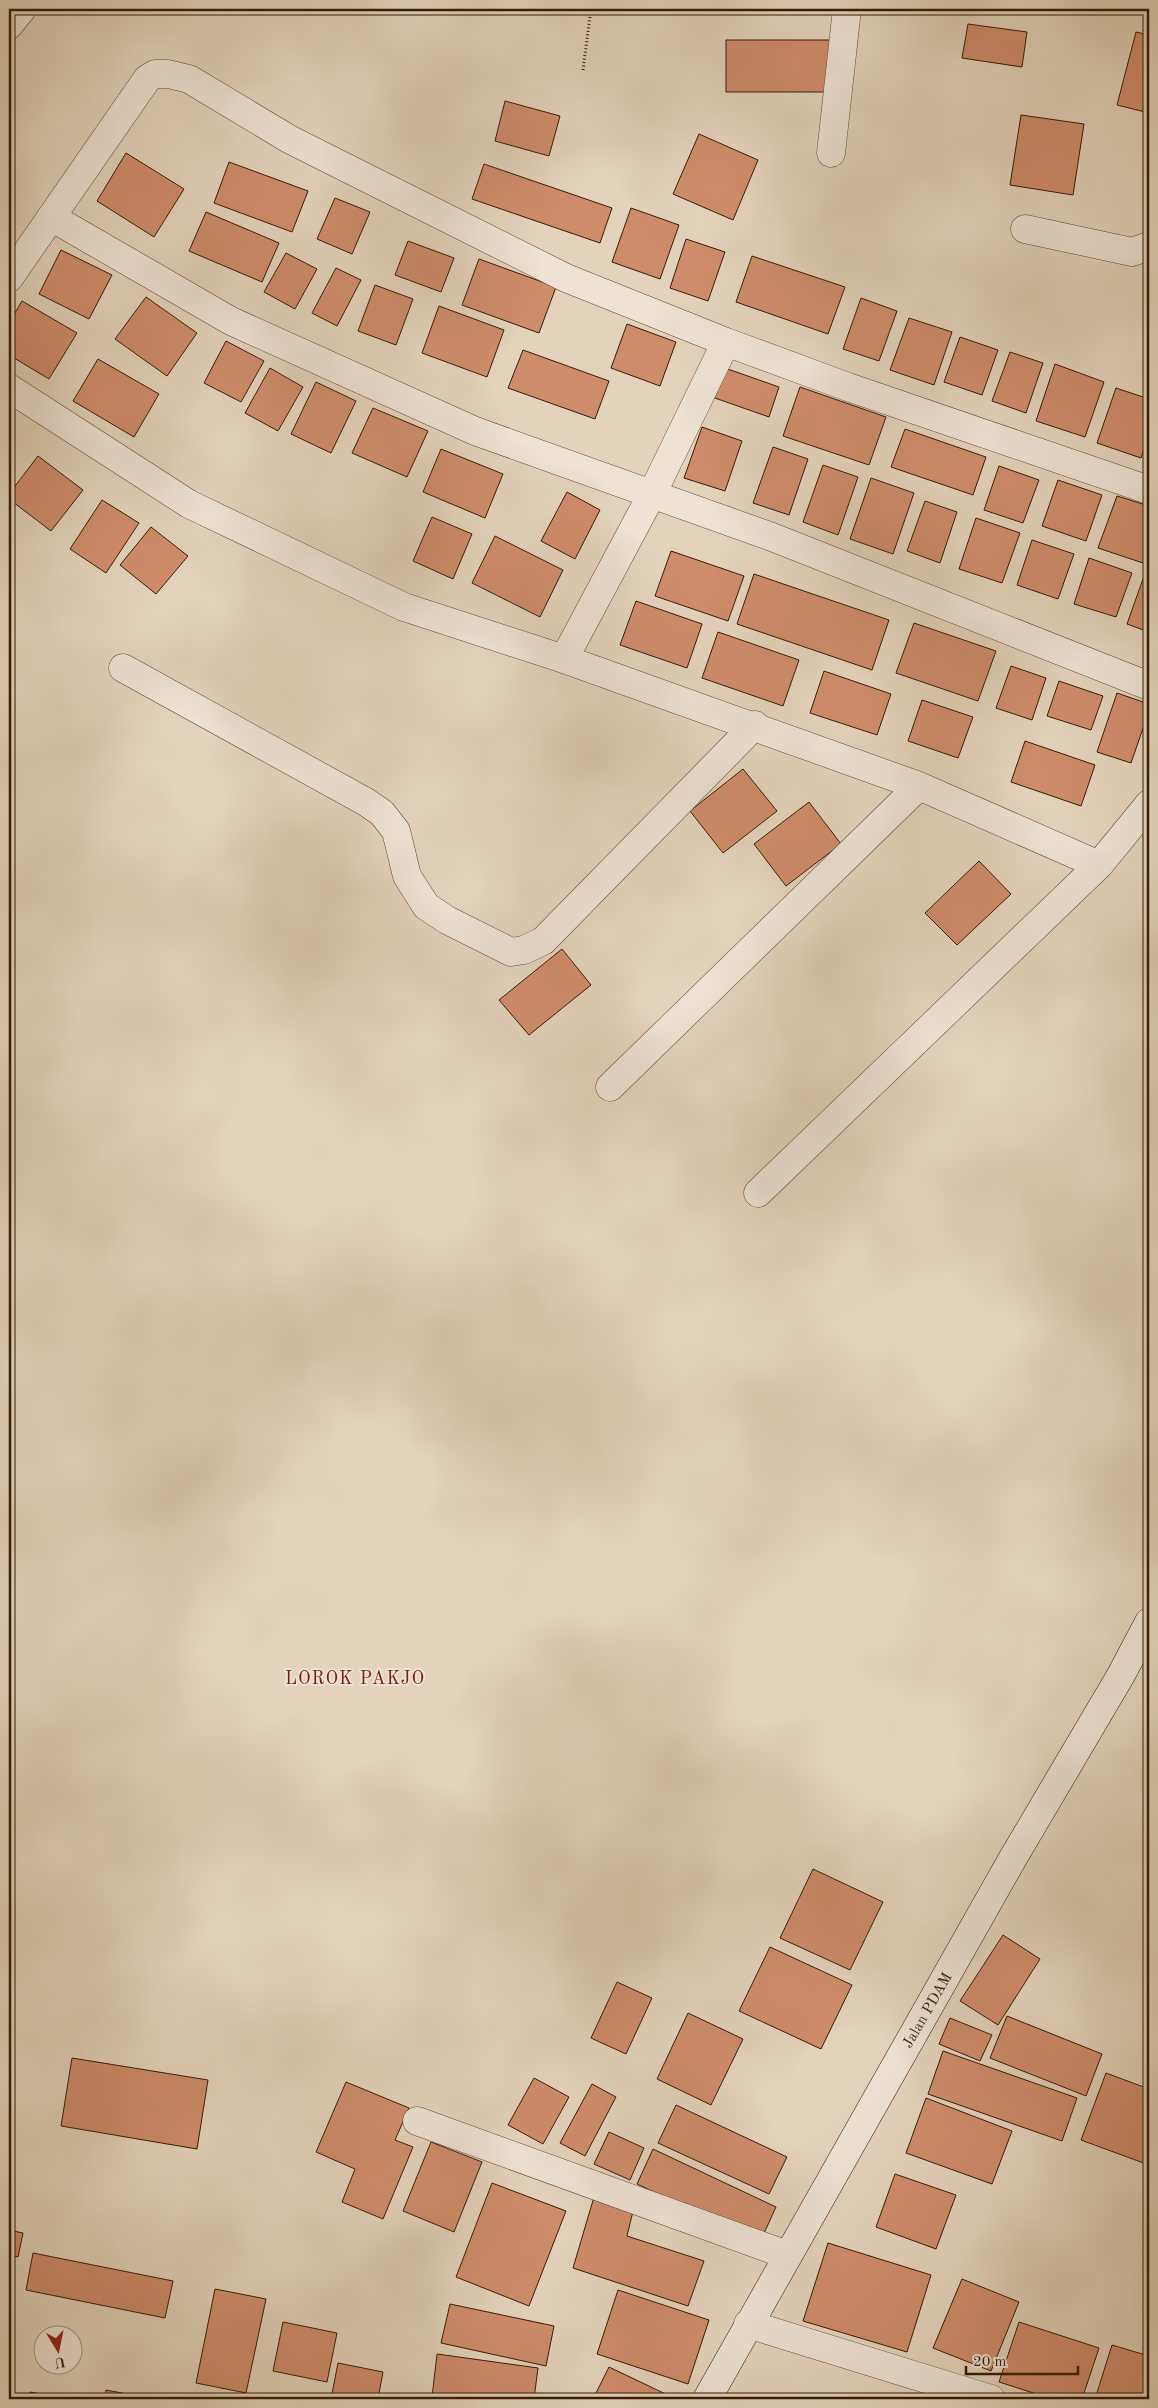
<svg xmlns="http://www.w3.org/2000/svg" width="1158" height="2408" viewBox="0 0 1158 2408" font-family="'Old Standard TT',serif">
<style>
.building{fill:#cf8c6b;stroke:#351b06}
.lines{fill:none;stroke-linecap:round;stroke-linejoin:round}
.street-casing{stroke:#604933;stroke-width:29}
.secondary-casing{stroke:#351b06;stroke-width:29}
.path{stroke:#351b06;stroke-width:3;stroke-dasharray:1 2.5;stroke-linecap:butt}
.street{stroke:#ede2d3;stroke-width:28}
.secondary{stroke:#ede2d3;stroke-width:28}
.labels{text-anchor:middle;stroke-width:4;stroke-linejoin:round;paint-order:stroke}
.street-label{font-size:15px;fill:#351b06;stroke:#ede2d3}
.quarter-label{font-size:18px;letter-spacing:1px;fill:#7a1f14;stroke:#ede2d3}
</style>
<rect width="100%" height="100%" fill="#e3d3bb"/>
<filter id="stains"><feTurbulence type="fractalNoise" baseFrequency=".004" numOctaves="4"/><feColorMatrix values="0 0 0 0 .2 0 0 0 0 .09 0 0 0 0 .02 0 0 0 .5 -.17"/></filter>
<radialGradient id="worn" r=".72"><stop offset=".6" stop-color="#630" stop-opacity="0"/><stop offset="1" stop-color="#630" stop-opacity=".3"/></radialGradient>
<path class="building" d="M968,24L1027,32L1022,67L962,58Z
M1136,32L1149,35V113L1117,105Z
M726,40H834L833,92H726Z
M505,101L560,116L549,156L495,141Z
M1021,115L1084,124L1073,195L1010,185Z
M699,134L758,160L733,220L673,194Z
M126,153L184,189L154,237L97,201Z
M229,162L308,191L292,232L214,203Z
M484,164L612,208L600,243L472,199Z
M335,198L370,212L352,254L317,239Z
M631,208L679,225L660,279L612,262Z
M206,212L279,243L262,282L189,251Z
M686,239L725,252L708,301L670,288Z
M408,241L454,258L441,292L395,275Z
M61,250L112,275L89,319L39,294Z
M286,253L317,269L295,309L264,292Z
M752,256L845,287L828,334L736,302Z
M479,259L556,287L539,333L462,305Z
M336,268L361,280L337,326L312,313Z
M375,285L413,299L396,345L358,331Z
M146,297L197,333L167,376L115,339Z
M861,298L897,311L879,361L843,349Z
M22,301L77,333L49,379L9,355V323Z
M439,306L504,330L487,377L422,353Z
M909,318L952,332L934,385L890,370Z
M627,324L676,342L660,386L611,368Z
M960,337L998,350L982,395L944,382Z
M226,341L264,361L241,402L204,383Z
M523,350L609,381L595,419L508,388Z
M1010,352L1043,363L1026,413L992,401Z
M98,359L159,394L134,437L73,401Z
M1055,364L1104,382L1085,437L1036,421Z
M722,367L779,387L769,417L712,397Z
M270,368L303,387L278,431L245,413Z
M316,382L356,401L331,453L291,434Z
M800,387L886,417L869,465L783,436Z
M1116,388L1149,399V433L1141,458L1097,443Z
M373,408L428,431L407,477L352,453Z
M702,427L742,441L725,491L684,478Z
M905,429L986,457L973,495L891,467Z
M773,447L808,459L789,515L753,503Z
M441,449L503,474L485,518L423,492Z
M38,456L83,490L51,531L9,499V494Z
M823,465L858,477L838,535L803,522Z
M999,466L1039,480L1023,523L984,510Z
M871,478L914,493L893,554L850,539Z
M1058,480L1102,495L1086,541L1042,526Z
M567,492L600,510L575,559L541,541Z
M1117,496L1149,506V565L1098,548Z
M102,500L139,523L106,573L70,549Z
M925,501L957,512L940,563L907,551Z
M432,517L472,534L453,579L413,561Z
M976,518L1020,533L1002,583L959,569Z
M151,527L188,556L156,594L120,565Z
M495,536L563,570L540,617L472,583Z
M1032,540L1074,554L1058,599L1017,585Z
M671,551L744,576L728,621L655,596Z
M1089,558L1132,573L1116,617L1074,604Z
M754,574L889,620L872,670L737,624Z
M1143,579L1149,581V632L1127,624Z
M636,601L702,624L687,668L620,645Z
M914,623L996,651L978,701L896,673Z
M718,632L799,660L783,706L702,678Z
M1011,666L1046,678L1032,720L996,708Z
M824,671L891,694L877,735L810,713Z
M1059,681L1103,696L1091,730L1047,716Z
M1117,693L1149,704V711L1131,763L1097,752Z
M922,700L973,717L958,758L908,741Z
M1025,741L1095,765L1081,806L1011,782Z
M743,769L777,811L723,853L690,811Z
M809,802L841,844L786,886L754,844Z
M979,861L1011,894L957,945L925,913Z
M562,949L591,985L529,1035L499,1000Z
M813,1869L883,1902L850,1970L780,1938Z
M1003,1935L1040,1959L998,2025L960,2001Z
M770,1947L852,1985L821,2049L739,2011Z
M617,1982L652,1998L626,2054L591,2038Z
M688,2013L743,2039L711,2105L657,2079Z
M1007,2016L1102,2054L1086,2096L990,2058Z
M950,2018L992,2035L980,2061L939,2044Z
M943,2051L1077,2098L1062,2141L928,2094Z
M72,2058L208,2080L197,2149L61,2126Z
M1106,2073L1149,2089V2165L1081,2140Z
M534,2078L569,2097L543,2144L508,2125Z
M346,2082L409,2108L395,2140L413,2147L383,2219L342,2202L355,2169L316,2152Z
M592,2084L616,2097L585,2156L560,2143Z
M926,2098L1012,2131L992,2184L906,2153Z
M676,2105L787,2157L769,2194L658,2143Z
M609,2132L644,2148L630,2180L594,2164Z
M431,2142L482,2162L454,2232L403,2211Z
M653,2149L776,2207L760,2242L637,2184Z
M895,2174L956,2195L936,2249L876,2227Z
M492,2183L566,2211L529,2306L456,2277Z
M594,2197L634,2207L627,2236L704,2261L688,2306L573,2268Z
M9,2230L23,2233L18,2257L9,2255Z
M828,2243L931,2275L907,2352L803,2321Z
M33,2253L173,2281L165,2318L26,2290Z
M9,2263L14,2264L9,2288Z
M962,2279L1019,2302L991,2371L933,2348Z
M215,2289L266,2299L246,2393L196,2383Z
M618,2290L709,2320L688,2384L597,2354Z
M450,2304L554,2326L546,2366L441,2343Z
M283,2322L337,2333L327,2382L273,2371Z
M1019,2322L1099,2348L1082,2399H1052L999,2382Z
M1112,2345L1149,2356V2399H1095Z
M437,2354L538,2368L534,2399H451L432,2397Z
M338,2363L383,2372L378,2399H331Z
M609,2367L676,2399H593Z
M106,2390L154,2399H104Z
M30,2392L68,2399H28Z"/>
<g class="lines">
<defs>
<path id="street" d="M9,25L22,9
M831,153L847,9
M51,217L231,321L475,431L772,537L1149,686
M1025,229L1132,252L1149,246
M9,278L147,79L155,74H168L189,79L289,139L566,278L726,342L848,387L1149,490
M9,388L189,504L404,607L564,659L919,786L1099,865L1149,804
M564,659L652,494L726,342
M123,668L366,802L382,813L396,831L407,876L426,906L447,920L511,952L524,950L543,941L755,725
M610,1087L919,786
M758,1193L1099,865
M417,2121L787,2255
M748,2324L991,2399"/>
<path id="secondary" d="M707,2399L1013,1858L1121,1675L1149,1622"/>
</defs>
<use href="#street" class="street-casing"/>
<use href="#secondary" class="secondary-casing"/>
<path class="path" d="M583,70L591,9"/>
<use href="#street" class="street"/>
<use href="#secondary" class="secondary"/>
</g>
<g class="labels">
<g class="street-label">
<text transform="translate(927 2010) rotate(-60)" y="5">Jalan PDAM</text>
</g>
<g class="quarter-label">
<text x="355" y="1684">LOROK PAKJO</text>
</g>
</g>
<rect width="1158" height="2408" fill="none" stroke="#e3d3bb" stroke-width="30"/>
<rect x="10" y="10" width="1138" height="2388" fill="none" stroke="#351b06" stroke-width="2.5"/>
<rect x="15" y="15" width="1128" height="2378" fill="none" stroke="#351b06"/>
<g transform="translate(58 2350) rotate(170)"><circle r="24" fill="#ede2d3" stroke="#a39281"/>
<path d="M0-4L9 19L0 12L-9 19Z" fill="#8f2418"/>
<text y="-8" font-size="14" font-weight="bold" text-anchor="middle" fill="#351b06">U</text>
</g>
<path d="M966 2366v8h112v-8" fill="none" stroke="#351b06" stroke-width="2.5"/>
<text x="973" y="2366" font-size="15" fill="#351b06" stroke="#ede2d3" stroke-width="4" paint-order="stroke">20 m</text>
<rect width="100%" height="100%" filter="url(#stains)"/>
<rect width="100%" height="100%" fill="url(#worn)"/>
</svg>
